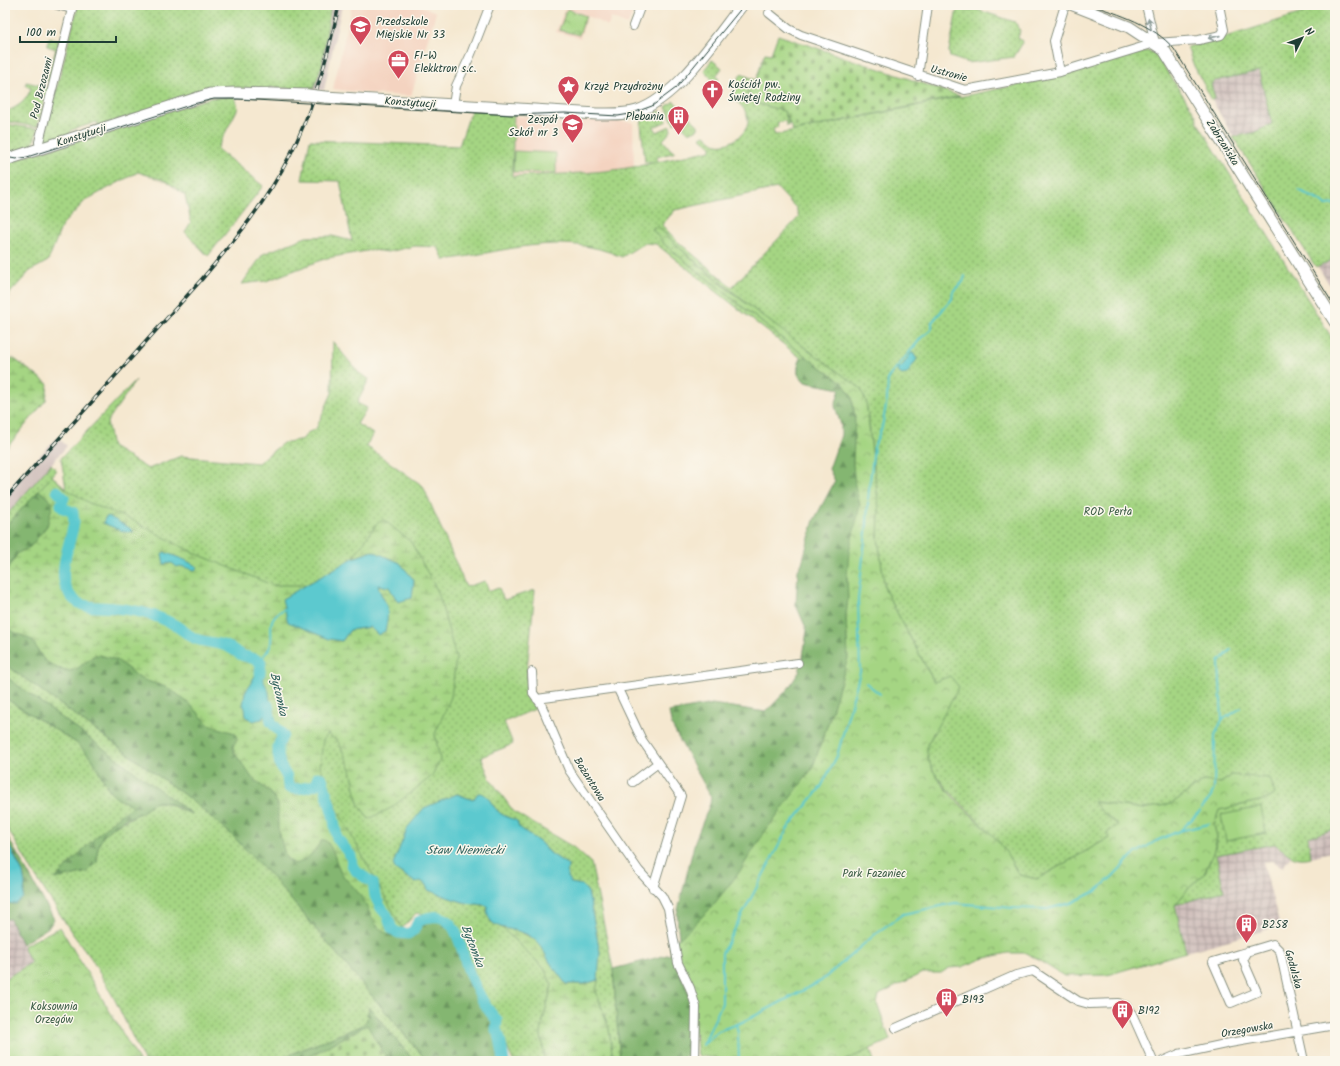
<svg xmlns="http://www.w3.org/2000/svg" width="1340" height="1066" viewBox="0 0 1340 1066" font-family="Kalam,sans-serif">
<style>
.built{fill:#f4d3c0}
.industrial{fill:url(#industrial-grid)}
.railway{fill:#d0c0bc}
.grass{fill:url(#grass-dots);stroke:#62895c;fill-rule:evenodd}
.forest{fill:url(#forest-firs);stroke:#527a52}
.wetland{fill:url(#wetland-marsh);stroke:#62895c}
.cemetery{fill:url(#cemetery-stones);stroke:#62895c}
.park{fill:url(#park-crowns);stroke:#62895c}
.pitch{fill:#a5d583;stroke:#62895c}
.water{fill:#5cc9cf;stroke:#3e8382}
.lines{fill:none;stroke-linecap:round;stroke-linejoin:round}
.stream{stroke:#5cc9cf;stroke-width:2}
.river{stroke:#5cc9cf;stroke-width:11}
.street-casing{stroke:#8a9282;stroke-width:10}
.secondary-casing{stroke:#8a9282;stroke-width:13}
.street{stroke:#fff;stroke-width:8}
.secondary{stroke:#fff;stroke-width:11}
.tram{stroke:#1f3d34;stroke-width:1}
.rail-casing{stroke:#1f3d34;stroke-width:3.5}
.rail{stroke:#fbf7ec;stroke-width:2;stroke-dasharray:6;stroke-linecap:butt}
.secondary-bridge-casing{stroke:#8a9282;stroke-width:13;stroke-linecap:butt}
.secondary-bridge{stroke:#fff;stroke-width:11}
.oneway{stroke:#8f9e9a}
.labels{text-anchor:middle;stroke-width:3;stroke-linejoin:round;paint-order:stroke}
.poi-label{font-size:11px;fill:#1f3d34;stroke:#fbf7ec;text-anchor:start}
.street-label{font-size:11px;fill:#1f3d34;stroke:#fbf7ec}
.park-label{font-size:11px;fill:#3a5b44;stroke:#fbf7ec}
.water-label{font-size:12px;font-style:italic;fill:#2e605b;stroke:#fbf7ec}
</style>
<defs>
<pattern id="industrial-grid" width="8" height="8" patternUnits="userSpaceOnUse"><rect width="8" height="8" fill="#d0c0bc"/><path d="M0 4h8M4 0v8" fill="none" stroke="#a89d9a"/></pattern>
<pattern id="grass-dots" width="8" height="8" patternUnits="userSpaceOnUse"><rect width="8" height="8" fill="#a5d583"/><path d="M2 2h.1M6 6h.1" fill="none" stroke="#86ae6c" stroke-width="1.8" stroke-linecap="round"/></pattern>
<pattern id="forest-firs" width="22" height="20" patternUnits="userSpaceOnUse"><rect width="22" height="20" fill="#84b671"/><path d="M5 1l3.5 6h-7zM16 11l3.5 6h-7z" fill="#6b955e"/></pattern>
<pattern id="wetland-marsh" width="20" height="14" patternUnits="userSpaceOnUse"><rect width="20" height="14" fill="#a5d583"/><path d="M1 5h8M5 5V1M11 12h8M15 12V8" fill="none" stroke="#86ae6c"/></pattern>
<pattern id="cemetery-stones" width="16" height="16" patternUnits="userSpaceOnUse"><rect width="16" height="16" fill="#a5d583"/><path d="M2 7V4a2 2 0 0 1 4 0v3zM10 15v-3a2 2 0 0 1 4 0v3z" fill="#86ae6c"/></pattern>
<pattern id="park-crowns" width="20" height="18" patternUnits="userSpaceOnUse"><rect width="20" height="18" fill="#a5d583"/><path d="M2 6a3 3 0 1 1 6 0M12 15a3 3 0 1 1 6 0" fill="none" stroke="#86ae6c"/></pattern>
</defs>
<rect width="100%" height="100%" fill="#fbf7ec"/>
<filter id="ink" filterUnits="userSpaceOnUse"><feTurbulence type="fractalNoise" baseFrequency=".025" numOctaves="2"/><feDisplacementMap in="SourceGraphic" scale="8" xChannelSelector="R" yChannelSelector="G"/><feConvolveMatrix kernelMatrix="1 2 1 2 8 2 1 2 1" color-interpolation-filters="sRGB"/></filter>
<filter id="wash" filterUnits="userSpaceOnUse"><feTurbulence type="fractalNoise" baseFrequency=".012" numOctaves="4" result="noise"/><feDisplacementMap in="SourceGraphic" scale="16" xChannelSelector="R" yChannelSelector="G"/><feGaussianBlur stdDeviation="0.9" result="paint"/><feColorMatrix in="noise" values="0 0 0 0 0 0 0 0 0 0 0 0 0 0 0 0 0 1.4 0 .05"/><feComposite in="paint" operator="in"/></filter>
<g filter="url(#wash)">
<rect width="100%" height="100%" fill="#f5e8d0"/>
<path class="built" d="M352,5H419L436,12L411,96L374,94L333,89Z
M566,5H635L628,25L611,18L608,26L587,16L580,38L556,32Z
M514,116L633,122L634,168L584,173L512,176Z"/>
<path class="industrial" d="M1259,71L1274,129L1233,137L1212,100L1215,98L1211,84L1215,81Z
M1335,258V293L1318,267Z
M1335,829V851L1311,857L1308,837Z
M1275,844L1291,856L1283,867L1272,861L1263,862L1280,926L1186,952L1175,905L1224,891L1216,855Z
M10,918L31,963L5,979V919Z"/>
<path class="railway" d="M331,5H342L324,90H313L322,65Z
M57,437L67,446L5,517V493Z"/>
<path class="grass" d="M78,5H331L322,65L313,90L269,87V90H216L98,126L97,122L71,130L70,135L45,143L43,142Z
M1328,5H1335V258L1318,267L1315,266L1233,137L1253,133L1272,124L1259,71L1215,81L1211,84L1215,98L1212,100L1194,66L1187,47C1234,36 1281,19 1328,5Z
M959,8L967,11L975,9L1015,22L1020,31L1018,38L1022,41V44L1014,57L968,63L950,57L949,51L957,9Z
M49,38L60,41L49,81H46L56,49L47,46Z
M1146,51L1155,53L1196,115L1198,123L1211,144L1335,343V829L1308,837L1311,857C1293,861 1289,854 1275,844L1216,855L1224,891L1175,905L1189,888L1204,874L1214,853L1217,838L1214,825L1219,810L1268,799L1232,775L1221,783L1203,781L1171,804L1143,809L1095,802L1102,812L1119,825L1109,838L1037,879L1019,875L999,842L947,789L931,768L926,751L927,745L934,733V682L885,590L878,538L879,509L866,401L677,246L656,225L653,229L665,245L789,344L843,383C824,385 811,389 798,374V365L801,358L656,244L644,243L622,257C561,230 505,252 444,260L438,247L415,246L388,252L372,250L327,258L266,281L242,284L263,254L306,237L332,236L352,241L340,181L302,180L310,140L459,146L472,108L514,109L512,176C561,174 609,174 657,162H645L641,124L643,118L661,111L667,121L654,127L657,132L670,126L671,131L663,140L671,150L676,152L657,157L658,162L711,150V146L700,137L705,135C708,137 713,143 717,144C730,147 750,132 748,119C745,105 737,104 734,97L784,111L789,125L787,126L785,121L777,123L778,127L773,129L775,135L1046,79ZM777,188L796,208L799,217L732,287L677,241L662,225L675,210Z
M712,60L722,68L716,76L719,79L715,83L704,70Z
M26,82L48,87L37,127L5,121V112C18,107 27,101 31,88L26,86Z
M235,96L238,108L217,149L263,186L208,256L185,232L191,222L185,195L166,181L138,172L86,200L62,225L48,261L30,271L11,292L5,303V163L210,98Z
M674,101L686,114L674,124L666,107Z
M687,115L698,125V129L689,133L680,124L687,119Z
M5,124L38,129L32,147L5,155Z
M333,342L359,373L369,379L357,403L367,408L357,424L373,434L366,446L423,486L466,587L485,581L489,591L499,588L504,600L535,590L527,669V689L535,709L504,722L513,744L481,757L490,779L514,812L573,847L591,863L613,969L620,1061H613L609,1029L596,991L600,952L588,892L582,885L571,883L567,877L568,865L547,851L542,844L519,827L517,821L504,817L495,809L491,802L478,793L473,800L457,794L445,800L406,833L399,851L406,875L416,883L421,881L426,885L428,890C440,894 451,899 464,902C472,905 480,903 488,906L487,912L491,922L502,928L544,968L552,985L543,1021L541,1034L545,1061H513L491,1009L478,983L464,942L449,917L416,913L395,936L5,628V601L8,592L5,517L51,464L57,470L52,476L66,488L61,458L136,380L107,422L112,447L148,469L181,456L258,463L283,443L303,439L307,433L316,429L332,393Z
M5,664L194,802L233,836L272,877L427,1061H414L369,1007L367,1020L361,1026L274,1061H144L115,1000L91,958L72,933L34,874L5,824V698L78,744L93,760L110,792L137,808H130L112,823L57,878L88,872L97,863C94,828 116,827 140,813C146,810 150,802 158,802C169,802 180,811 190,813L5,676Z
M870,1049L874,1061H844Z"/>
<path class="forest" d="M805,356L843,383L852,397L855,417L853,464L860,505L847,577L848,598L846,616L848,658L829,721L812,769L766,830L738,874L710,909L679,940L677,914L695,841L710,804L711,797L672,726L669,712L712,704L766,712L788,689L799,672L803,657L807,630L796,605L798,570L802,563L814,520L835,481L829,469L841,435V425L835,406L840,389L805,382L798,374C798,366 798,360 805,356Z
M39,490L53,503C54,518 41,537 30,546C21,554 16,552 10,565C4,576 8,589 5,601V527Z
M5,628L32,640L44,660L57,668L64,671L78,668L95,655H100L117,660L141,679L166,687L177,694L193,707L209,725L235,733C239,740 235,741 233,747L234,752L253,779L270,792L278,804L284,850L286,858L290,861C311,859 310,856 322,840H325C335,848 335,862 341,873C347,881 356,887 361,896C373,914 371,928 395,936C398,937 401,939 404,938C413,938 416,933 418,925L428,921H442C461,931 458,952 466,970C473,988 482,1006 495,1021C494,1032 505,1055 502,1061H427L272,877L233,836L194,802L5,664Z
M5,676L192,814C181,810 168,800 157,802C150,803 147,809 142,812C137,815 132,816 128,818C108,827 95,840 97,863L88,872L55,879C71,863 117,812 134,806L118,799L110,792L93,760L78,744L5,698Z
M5,832L54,919L49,927L22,944L10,919H5V903L16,904C37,886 15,858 5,838Z
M669,940L675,963L693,1005V1050H691V1053L677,1061H620L613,969L671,954Z
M369,1007L414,1061H388L367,1025L301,1061H274L361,1026L367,1020Z"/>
<path class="wetland" d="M13,358L48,384L46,400L5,450V362Z
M52,476L66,489L89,503L132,520L192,552L272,585H309L283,600C303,621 310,637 342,641L350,630L370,627L387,606L379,592L378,585L389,587L373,551L353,558L377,523L384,520L411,542L438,592L456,658L451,697L435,734L440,760L432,776L391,808L369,819L358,803L351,769L339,743L328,734L323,740L320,766L338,811L402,928L395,936C371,931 372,911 360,895C354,886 345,880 340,871C335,860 334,848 325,840H322C314,851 309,860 295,864L286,858L278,828V804L270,792L253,779L234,752L233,747C235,741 239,740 235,733L209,725L193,707L177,694L166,687L141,679L117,660L100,655H95L78,668L71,671L57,668L44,660L32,640L5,628L7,570L18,553L30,547L47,526L53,503L39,490Z
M502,928L517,930L537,941L543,947L549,961L566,984H584L598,980L596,992L609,1029L613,1061H545L541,1034L543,1021L552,985L544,968Z"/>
<path class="cemetery" d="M778,35L960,96L793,131L784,111L734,97C732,87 737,82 741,74L756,80L765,53L771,54Z
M367,1025L388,1061H301Z"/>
<path class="park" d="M567,9L586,16L579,35L559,30Z
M656,225C717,287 791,336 860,388L866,401L869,427L879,509L878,538L885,590L934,682L950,676L959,687L927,745C923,779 977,818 998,841C1006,850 1012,864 1019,875L1037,879L1109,838L1107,833L1118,825L1102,812L1094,802L1143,809L1171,804L1203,781L1221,783L1232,775L1270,778L1275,794L1268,799L1219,810L1214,825L1217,838L1213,853L1204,874L1189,888L1175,905L1186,952L1107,975L1064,976L1027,953H1008L982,959L962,967L949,968L941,973H922L879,995L877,1004L890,1040L844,1061H715V1058L698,1056L691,998L675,963L669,940L679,939L710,909L738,874L766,830L812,769L829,721L848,658L846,616L848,598L847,577L849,552L860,505L855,486L853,464L855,417L852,397L843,383L789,344L665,245L652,229Z
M60,927L139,1061H5V979L31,963L23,946Z"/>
<path class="pitch" d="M514,151L556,153V173L513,172Z
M1261,807L1266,833L1226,841L1221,815Z"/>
<path class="water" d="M911,353H913L917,359L907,374L902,375L898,372L899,367L902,366Z
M108,516L130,528L133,532L122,531L103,523L105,518Z
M373,551L400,563L414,580L412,598L398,602L389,587L378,585C379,592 383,597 386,604C389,611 387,623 385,631L378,635L370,627L350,630L342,641L329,639L288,622L282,599L353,558Z
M164,552L185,560L198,567L195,570L180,566L177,567L172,563L164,564L162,554Z
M261,659L263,661L262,677L269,692L271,711L276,717L268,719L265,714L262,719L253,721L246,717L245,708L243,705L245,693L257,672L258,660Z
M478,793C488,792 490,803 496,809C502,817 510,817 517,821L519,827L542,844L547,851L568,865L567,877L571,883L582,885L588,892L600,952L598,980L584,984H566C560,976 554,969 549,961C543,950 540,942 528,935C512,926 484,932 488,906C480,903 472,905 463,902C451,899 439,894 428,890L426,885L421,881L416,883L395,869L393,864L408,827L424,808L457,794L473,800Z
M5,838L23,873L25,885L23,898L16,904L5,903Z"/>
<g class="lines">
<path class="stream" d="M1299,190L1327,205L1335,204
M868,499L874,447L882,427L887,400L888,378L922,337L930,331L932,328V322L952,299L953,291L963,282L965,276
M261,660C263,656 268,651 270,647C275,631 263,619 285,609
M866,683L880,694
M1222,720L1219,662L1231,650
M1202,808L1211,796L1214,789L1215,735L1222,720L1241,708
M1180,831L1200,811
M736,1024L738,1033L739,1061
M705,1043L718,1031L745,1021L821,981L879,931L903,914L955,903L1013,908L1047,909L1071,903L1096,891L1112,877L1133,855L1156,841L1179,831L1209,824
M703,1045L722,1003V953L788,828L821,787L837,756L860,672L858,599L867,524L868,502
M687,1061L688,1060"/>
<path class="river" d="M57,491L64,498L61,505L63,508L73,512L74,522C71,542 57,571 67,590C77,611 96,606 115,608C135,610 155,614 173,624C181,628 187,635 196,639C206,643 218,642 228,647C233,648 236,653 241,655C247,657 254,658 261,662L260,673
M268,705L271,722L283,735L278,746V754L280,765L287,777L288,787C294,791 308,787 315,785L318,777L322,778L333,815L337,838L351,856L352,865L357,872L373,883L375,896L381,908L387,915L392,929L398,933L408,934L414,930L418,922C458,900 460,951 470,975C477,990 485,1008 497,1020L496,1030L500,1038L504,1061"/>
</g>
</g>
<g filter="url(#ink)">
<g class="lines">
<defs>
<path id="street" d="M57,5L72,9
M1146,5L1155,43
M769,13L789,29L801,35L965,90L1060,72L1155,43L1199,40L1221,35L1224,30L1219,5
M633,26L641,5
M1060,72L1054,41L1065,5
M918,76L928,5
M453,105L456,86L471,54L490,5
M40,149L39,142L73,5
M532,672L533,693L541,704L569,770L639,871L662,896L668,908L678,963L690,988L696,1007L695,1061
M617,687L642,740L681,796L653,888
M537,699L798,663
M633,782L658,763
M1248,951L1243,960L1257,992L1231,1003L1213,962L1273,944L1280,951L1304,1061
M896,1028L1016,975L1033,971L1078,1001L1089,1004L1118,1003L1126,1006L1132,1014L1153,1061
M1163,1061L1179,1054L1230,1043L1335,1025"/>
<path id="secondary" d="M1073,5L1129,27L1164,50L1335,322
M325,97L597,114C611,114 624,115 637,111C677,98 716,38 742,5
M5,160L210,94L236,93L308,95"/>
</defs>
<use href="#street" class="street-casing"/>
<use href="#secondary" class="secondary-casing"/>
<use href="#street" class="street"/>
<use href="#secondary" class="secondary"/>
<path class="tram" d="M1091,5C1119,14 1154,25 1174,49L1335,307
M5,157L16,159L27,157L193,104L214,99H238L511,115L565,113L618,116L630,114L652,106L676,88L744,5"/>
<defs>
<path id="rail" d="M5,499L202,279C235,240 267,201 290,155C314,108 328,56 339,5"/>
</defs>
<use href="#rail" class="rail-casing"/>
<use href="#rail" class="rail"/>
<defs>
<path id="secondary-bridge" d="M308,95L325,97"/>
</defs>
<use href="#secondary-bridge" class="secondary-bridge-casing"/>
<use href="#secondary-bridge" class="secondary-bridge"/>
</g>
<defs><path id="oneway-shaft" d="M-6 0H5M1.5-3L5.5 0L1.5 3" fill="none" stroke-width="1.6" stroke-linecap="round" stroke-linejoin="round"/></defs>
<g class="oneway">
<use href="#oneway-shaft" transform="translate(1150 24) rotate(-103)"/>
<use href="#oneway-shaft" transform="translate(1214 37) rotate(167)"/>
</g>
</g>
<defs>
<symbol id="school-pin" viewBox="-11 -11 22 30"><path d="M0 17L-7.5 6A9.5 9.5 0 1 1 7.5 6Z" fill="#d1495b" stroke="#fbf7ec"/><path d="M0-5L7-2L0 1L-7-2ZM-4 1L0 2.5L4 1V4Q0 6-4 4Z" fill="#fff"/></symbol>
<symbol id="office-pin" viewBox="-11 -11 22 30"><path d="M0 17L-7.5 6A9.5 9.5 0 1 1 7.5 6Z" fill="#d1495b" stroke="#fbf7ec"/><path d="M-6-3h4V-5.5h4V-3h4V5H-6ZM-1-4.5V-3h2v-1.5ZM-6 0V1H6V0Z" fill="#fff"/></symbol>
<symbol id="sight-pin" viewBox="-11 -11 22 30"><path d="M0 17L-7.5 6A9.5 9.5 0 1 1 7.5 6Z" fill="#d1495b" stroke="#fbf7ec"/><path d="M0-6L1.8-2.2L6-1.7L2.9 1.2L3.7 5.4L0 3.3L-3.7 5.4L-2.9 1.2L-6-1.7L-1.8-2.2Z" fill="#fff"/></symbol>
<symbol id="church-pin" viewBox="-11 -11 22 30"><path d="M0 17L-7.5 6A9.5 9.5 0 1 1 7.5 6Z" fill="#d1495b" stroke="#fbf7ec"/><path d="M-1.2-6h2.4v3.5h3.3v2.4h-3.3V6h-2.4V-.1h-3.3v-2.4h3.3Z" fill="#fff"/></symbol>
<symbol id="building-pin" viewBox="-11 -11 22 30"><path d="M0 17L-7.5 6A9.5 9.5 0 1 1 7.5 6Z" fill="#d1495b" stroke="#fbf7ec"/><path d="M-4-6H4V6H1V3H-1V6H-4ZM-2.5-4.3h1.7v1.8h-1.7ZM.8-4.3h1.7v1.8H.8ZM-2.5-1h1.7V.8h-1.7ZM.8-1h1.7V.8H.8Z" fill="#fff"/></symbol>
</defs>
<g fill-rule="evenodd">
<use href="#school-pin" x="348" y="14" width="25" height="34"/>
<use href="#office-pin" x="386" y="48" width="25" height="34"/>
<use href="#sight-pin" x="556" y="74" width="25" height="34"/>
<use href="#church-pin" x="700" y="78" width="25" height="34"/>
<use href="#building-pin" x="666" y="104" width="25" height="34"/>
<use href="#school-pin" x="560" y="112" width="25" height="34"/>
<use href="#building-pin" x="1234" y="912" width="25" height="34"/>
<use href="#building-pin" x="934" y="986" width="25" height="34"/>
<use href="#building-pin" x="1110" y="998" width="25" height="34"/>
</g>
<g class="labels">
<g class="poi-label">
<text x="376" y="25">Przedszkole<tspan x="376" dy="13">Miejskie Nr 33</tspan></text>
<text x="414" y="59">FI-W<tspan x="414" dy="13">Elekktron s.c.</tspan></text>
<text x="728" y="88">Kościół pw.<tspan x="728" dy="13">Świętej Rodziny</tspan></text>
<text x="584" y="90">Krzyż Przydrożny</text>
<text x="664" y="120" text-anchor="end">Plebania</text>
<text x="558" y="123" text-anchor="end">Zespół<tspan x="558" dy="13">Szkół nr 3</tspan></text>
<text x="1262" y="928">B258</text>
<text x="962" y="1003">B193</text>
<text x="1138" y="1014">B192</text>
</g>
<g class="street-label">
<text transform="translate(949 73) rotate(15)" y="4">Ustronie</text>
<text transform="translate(41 88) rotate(-76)" y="4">Pod Brzozami</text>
<text transform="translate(410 102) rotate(4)" y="4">Konstytucji</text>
<text transform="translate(81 135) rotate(-18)" y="4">Konstytucji</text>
<text transform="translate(1223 142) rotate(58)" y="4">Zabrzańska</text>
<text transform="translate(590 779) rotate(58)" y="4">Bażantowa</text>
<text transform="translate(1294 969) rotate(75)" y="4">Godulska</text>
<text transform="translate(1247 1029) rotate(-10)" y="4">Orzegowska</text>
</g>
<g class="park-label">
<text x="1108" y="515">ROD Perła</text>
<text x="874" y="877">Park Fazaniec</text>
<text x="54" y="1010">Koksownia<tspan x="54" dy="13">Orzegów</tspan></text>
</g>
<g class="water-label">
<text transform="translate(279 694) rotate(77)" y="4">Bytomka</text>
<text x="465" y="854">Staw Niemiecki</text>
<text transform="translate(473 946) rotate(69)" y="4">Bytomka</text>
</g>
</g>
<rect width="1340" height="1066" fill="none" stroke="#fbf7ec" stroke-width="20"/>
<g transform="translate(1302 38) rotate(48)" stroke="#fbf7ec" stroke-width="3" paint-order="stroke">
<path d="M0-3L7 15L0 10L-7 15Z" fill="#1f3d34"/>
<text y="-6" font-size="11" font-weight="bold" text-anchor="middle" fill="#1f3d34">N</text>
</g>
<path d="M20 36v6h96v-6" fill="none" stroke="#1f3d34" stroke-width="2"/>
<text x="26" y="36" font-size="12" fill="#1f3d34" stroke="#fbf7ec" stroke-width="3" paint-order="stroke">100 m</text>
</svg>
